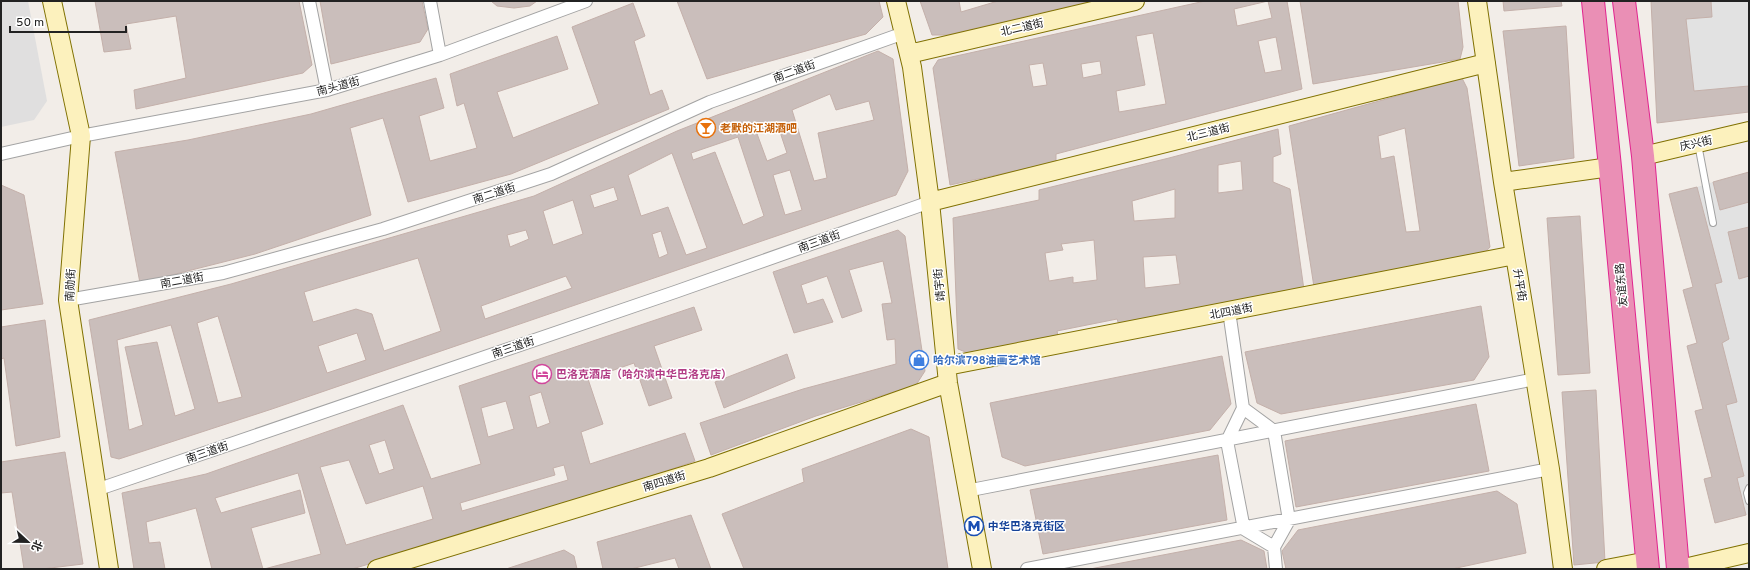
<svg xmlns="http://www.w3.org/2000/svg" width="1750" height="570" viewBox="0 0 1750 570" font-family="Overpass,'Noto Sans SC',sans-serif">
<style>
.residential{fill:#e0dfdf}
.parking{fill:#e2e2e2}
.building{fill:#cabebb;stroke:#c4b0aa;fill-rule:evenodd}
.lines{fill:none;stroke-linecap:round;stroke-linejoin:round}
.lane-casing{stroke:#a3a3a3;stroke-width:8}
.street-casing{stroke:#a3a3a3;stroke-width:14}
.secondary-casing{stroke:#807102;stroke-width:20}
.highway-casing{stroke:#e1258f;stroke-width:24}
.lane{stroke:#fff;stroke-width:6}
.street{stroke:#fff;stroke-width:12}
.secondary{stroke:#fcf1bd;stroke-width:18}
.highway{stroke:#ea8fb5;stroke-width:22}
.labels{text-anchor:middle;stroke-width:3;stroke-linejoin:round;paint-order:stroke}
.street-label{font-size:11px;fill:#222;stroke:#fff}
.food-label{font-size:11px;font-weight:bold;fill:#c56008;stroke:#fff;text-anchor:start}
.shop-label{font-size:11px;font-weight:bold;fill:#366cbe;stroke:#fff;text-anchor:start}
.hotel-label{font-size:11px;font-weight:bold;fill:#b23c85;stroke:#fff;text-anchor:start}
.transit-label{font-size:11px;font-weight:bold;fill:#164399;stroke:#fff;text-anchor:start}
</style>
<rect width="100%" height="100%" fill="#f2ede8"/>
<path class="residential" d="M1,1H28L47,101L34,120L1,127Z"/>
<path class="parking" d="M1711,1H1748L1749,6V86L1694,91L1686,19L1712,17Z
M1713,182L1720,210L1749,202V227L1728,232L1740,279L1749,276V514L1746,515L1737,478L1744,476L1726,405L1737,402L1722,343L1715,284L1722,282L1697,187Z"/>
<path class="building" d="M95,1H299L312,65L303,73L136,109L134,90L186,78L176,16L126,24L131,49L104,52Z
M320,1H422L428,29L420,42L331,64Z
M491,1H537L530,6L514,8L497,6Z
M677,1H879L883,17L866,34L707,79Z
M920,1H959L961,12L998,1H1092L947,35H932Z
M1205,1H1287L1302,89L1056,154V162L950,185L933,68L938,60ZM1268,1L1272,18L1237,26L1234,9ZM1153,33L1166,104L1119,112L1116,91L1145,85L1136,36ZM1276,37L1282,70L1265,73L1258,41ZM1100,61L1102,74L1083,78L1081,64ZM1043,63L1047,85L1033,87L1029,65Z
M1300,1H1458L1463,47L1460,59L1313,84Z
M1503,1H1561L1562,6L1504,11Z
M1651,1H1711L1712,17L1686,19L1694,91L1749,86V112L1657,123Z
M633,3L645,36L634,41L650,95L662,90L669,109L511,174L408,202L383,118L350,128L371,215L255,254L140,283L115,152L188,140L311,114L436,78L444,108L419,116L430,161L477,148L464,103L457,106L450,74L557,36L568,69L497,92L513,138L599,104L572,27Z
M1566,26L1574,158L1519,166L1503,31Z
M878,51L893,59L908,171L896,195L272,409L119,459L111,457L89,320L231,284L534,196L677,131ZM830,94L836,110L869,101L874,120L818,133L827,178L814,181L792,110ZM777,123L787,153L767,161L756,131ZM738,137L764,216L743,225L715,152L693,160L691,153ZM672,153L707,248L686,255L668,207L641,216L628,175ZM790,170L802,210L785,215L773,175ZM614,187L618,200L594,208L590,195ZM573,200L583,234L553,245L543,211ZM526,230L529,239L510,247L507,235ZM661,231L668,254L659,258L652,234ZM418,258L441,331L384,351L372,314L356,309L313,322L304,292ZM566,276L572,288L485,319L481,306ZM218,316L242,397L218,403L197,323ZM171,325L195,409L175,416L157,342L125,347L143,425L129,430L117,340ZM357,333L366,360L327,373L318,346Z
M1462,78L1467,88L1490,247L1480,258L1314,287L1289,126ZM1405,128L1420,231L1406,232L1394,156L1381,159L1378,136Z
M1278,129L1281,154L1273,157V182L1290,189L1304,290L1120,328L1117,319L1057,331L1059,341L973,355L958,349L953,218L1039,200V190L1169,158ZM1241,161L1243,190L1218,193V165ZM1175,189V218L1134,221L1132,201ZM1094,240L1097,280L1073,283V277L1049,281L1045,253L1063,250L1061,244ZM1176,255L1180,284L1145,288L1143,257Z
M1749,172V202L1720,210L1713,182Z
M1,185L24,195L43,304L1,310Z
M1697,187L1722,282L1715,284L1729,339L1722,343L1737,402L1726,405L1744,476L1737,478L1746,515L1715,523L1704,479L1712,477L1695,411L1703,409L1687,346L1697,343L1683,290L1693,287L1669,194Z
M1580,216L1590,373L1558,375L1547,218Z
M1749,227V276L1739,279L1728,232Z
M898,230L905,236L925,371L916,385L816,416L711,455L700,423L803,389L896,364L895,339L887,340L882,304L892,303L883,261L849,270L862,311L842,318L827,276L801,285L807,304L823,299L833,322L794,333L773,272Z
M1481,306L1489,357L1474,380L1281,414L1257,403L1245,352Z
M694,307L702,330L654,346L672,398L649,406L634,363L588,379L603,424L581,432L590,464L685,433L695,461L543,513L352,569H264L321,554L298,473L215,498L221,513L300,490L305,513L251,528L263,569H212L196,508L146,522L149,543L160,542L165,569H134L122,493L206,474L403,405L431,479L481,464L459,386ZM541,392L550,423L537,428L529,396ZM506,401L514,429L488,437L481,408ZM385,440L394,469L379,474L369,445ZM349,460L366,504L423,486L433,519L346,545L320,467ZM564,465L568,480L462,511L460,503L555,475L553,468Z
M45,320L60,437L16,446L4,358L1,359V327Z
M787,354L795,378L724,408L715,382Z
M1222,356L1231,404L1210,430L1025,466L1002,457L990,403Z
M1596,390L1605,562L1574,565L1562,392Z
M1476,404L1489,471L1296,507L1285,441Z
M911,429L929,437L948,569H744L722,514L804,482L802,469Z
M65,452L83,564L42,569H24L12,492L1,493V462Z
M1218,455L1227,520L1043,554L1030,490Z
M1497,491L1517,504L1526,553L1452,569H1286L1282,551L1298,530Z
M691,515L711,569H679L675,558L631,569H603L597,542Z
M1241,540L1264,551L1267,569H1090Z
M564,550L574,556L577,569H506Z"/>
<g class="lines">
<defs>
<path id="lane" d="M1698,144L1713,223
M1749,488L1747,493L1749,501"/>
<path id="street" d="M309,1L327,90
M430,1L440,55
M1,154L81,136L327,90L440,55L586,1
M68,300L223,273L383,229L551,174L710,102L904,33
M1229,311L1243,408L1274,431L1289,520L1274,547L1276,569
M1243,408L1227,441L1244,529L1274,547
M96,490L675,292L930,202
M966,491L1535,379
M1027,569L1550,469"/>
<path id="secondary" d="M52,1L81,136L68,300L109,569
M896,1L912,67L930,202L948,383L982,569
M1477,1L1503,182L1550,469L1563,569
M909,54L1135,1
M1643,156L1749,131
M1503,182L1610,167
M930,202L1486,63
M947,366L1515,255
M377,569L709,468L948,383
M1606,569L1648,561
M1680,569L1749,553"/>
<path id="highway" d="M1593,1L1610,167L1648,569
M1624,1L1643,156L1678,569"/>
</defs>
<use href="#lane" class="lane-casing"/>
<use href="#street" class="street-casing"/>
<use href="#secondary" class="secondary-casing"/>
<use href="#highway" class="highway-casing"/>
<use href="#lane" class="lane"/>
<use href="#street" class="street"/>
<use href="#secondary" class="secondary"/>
<use href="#highway" class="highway"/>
</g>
<defs>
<symbol id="bar-ring" viewBox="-11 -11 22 22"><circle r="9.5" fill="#fff" stroke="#e8710a" stroke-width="1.5"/><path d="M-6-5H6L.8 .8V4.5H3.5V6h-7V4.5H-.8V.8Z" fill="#e8710a"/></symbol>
<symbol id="shop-ring" viewBox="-11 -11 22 22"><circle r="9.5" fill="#fff" stroke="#3f7fe0" stroke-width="1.5"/><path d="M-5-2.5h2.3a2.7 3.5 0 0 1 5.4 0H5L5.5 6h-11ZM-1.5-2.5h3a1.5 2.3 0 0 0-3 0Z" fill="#3f7fe0"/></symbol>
<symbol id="hotel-ring" viewBox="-11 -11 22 22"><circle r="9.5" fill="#fff" stroke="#d1479c" stroke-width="1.5"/><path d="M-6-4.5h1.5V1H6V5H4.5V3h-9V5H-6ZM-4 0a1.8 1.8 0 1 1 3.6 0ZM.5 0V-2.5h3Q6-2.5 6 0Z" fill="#d1479c"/></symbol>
<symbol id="metro-ring" viewBox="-11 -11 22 22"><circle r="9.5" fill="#fff" stroke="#1a4fb4" stroke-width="1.5"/><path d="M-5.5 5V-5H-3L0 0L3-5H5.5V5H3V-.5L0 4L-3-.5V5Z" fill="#1a4fb4"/></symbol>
</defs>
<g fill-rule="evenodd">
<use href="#bar-ring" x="695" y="117" width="22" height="22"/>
<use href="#shop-ring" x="908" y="349" width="22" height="22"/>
<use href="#hotel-ring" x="531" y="363" width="22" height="22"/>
<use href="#metro-ring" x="963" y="515" width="22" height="22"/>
</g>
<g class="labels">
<g class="street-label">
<text transform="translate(1022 27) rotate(-13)" y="4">北二道街</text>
<text transform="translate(794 71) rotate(-20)" y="4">南二道街</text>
<text transform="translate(338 86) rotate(-15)" y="4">南头道街</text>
<text transform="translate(1208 132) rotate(-14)" y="4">北三道街</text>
<text transform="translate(1696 143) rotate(-13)" y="4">庆兴街</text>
<text transform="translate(494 193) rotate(-18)" y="4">南二道街</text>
<text transform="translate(819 241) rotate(-20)" y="4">南三道街</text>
<text transform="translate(182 280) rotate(-10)" y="4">南二道街</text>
<text transform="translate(70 285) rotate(-87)" y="4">南勋街</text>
<text transform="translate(939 285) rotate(-96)" y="4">靖宇街</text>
<text transform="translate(1520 285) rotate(81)" y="4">升平街</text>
<text transform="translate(1621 285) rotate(-95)" y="4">友谊东路</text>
<text transform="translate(1231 311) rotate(-11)" y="4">北四道街</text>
<text transform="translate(513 347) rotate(-19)" y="4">南三道街</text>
<text transform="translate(207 452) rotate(-19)" y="4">南三道街</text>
<text transform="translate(664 481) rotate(-17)" y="4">南四道街</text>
</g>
<g class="food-label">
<text x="720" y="132">老默的江湖酒吧</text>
</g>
<g class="shop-label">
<text x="933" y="364">哈尔滨798油画艺术馆</text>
</g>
<g class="hotel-label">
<text x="556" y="378">巴洛克酒店（哈尔滨中华巴洛克店）</text>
</g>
<g class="transit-label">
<text x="988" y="530">中华巴洛克街区</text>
</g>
</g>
<rect width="1750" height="570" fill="none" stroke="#222222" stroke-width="4"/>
<g transform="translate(28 542) rotate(112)" stroke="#ffffff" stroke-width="3" paint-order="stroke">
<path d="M0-3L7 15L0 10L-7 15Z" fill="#222222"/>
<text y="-6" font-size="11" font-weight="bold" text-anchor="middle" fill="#222222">北</text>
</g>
<path d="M10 26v6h116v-6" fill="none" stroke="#222222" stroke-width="2"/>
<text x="16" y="26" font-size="12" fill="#222222" stroke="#ffffff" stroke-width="3" paint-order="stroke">50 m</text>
</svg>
